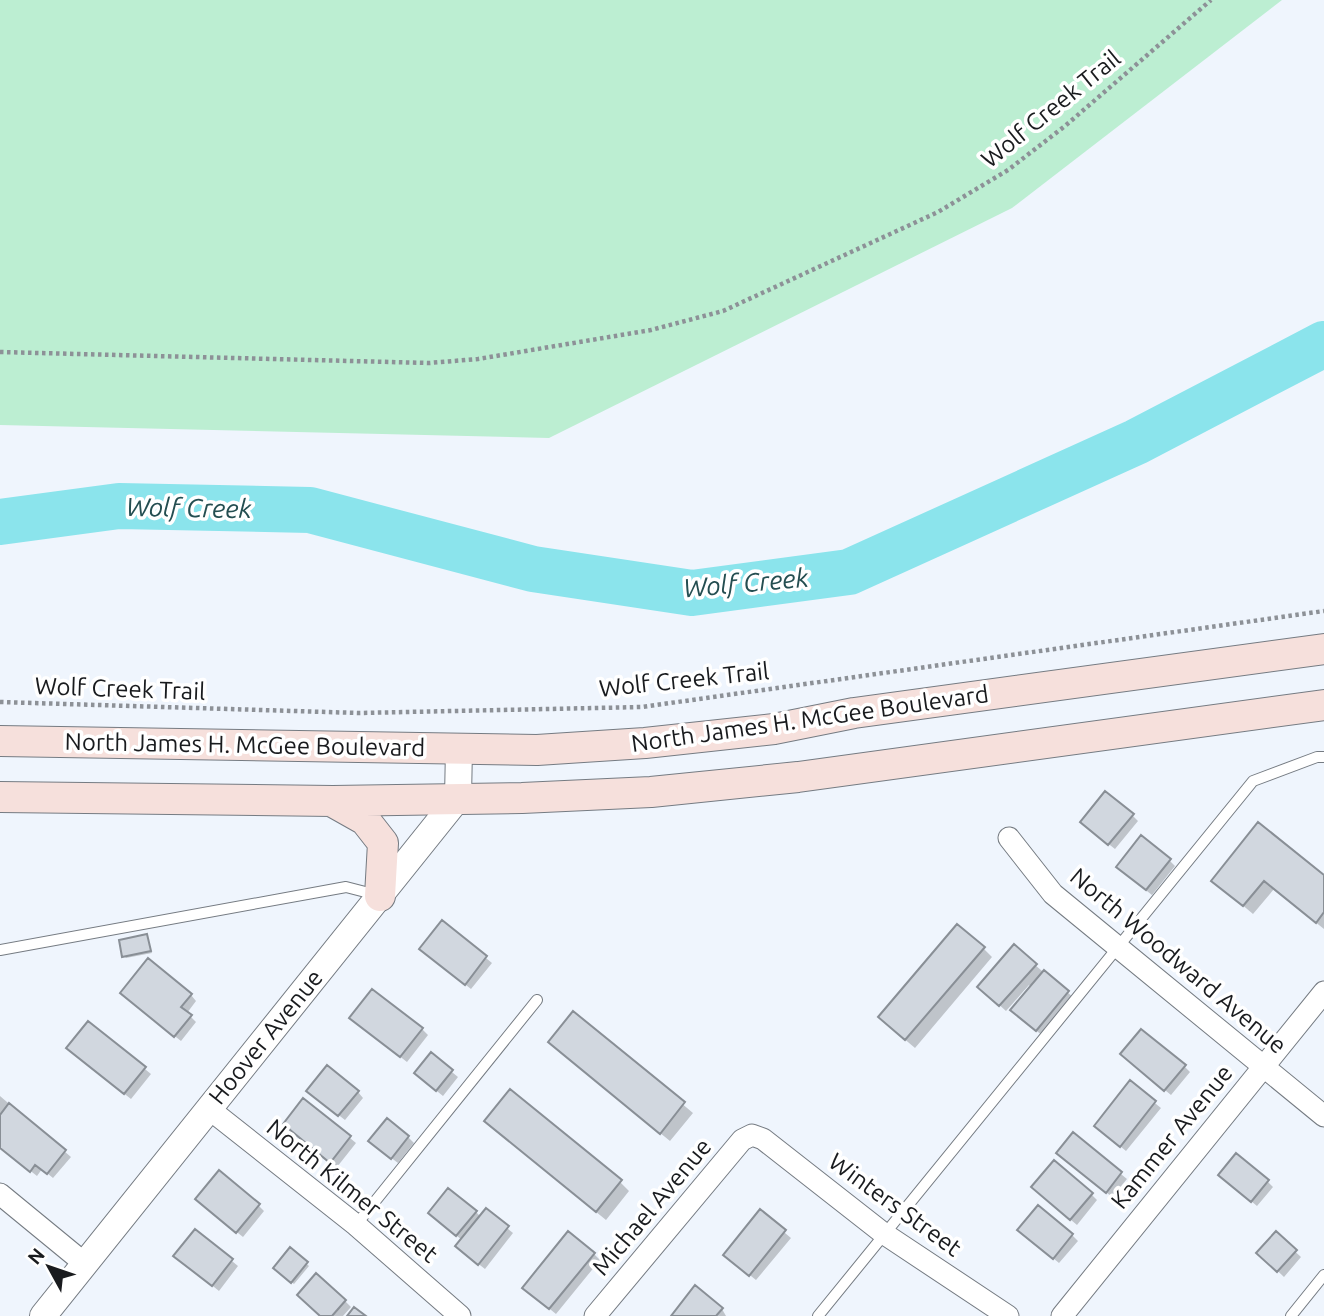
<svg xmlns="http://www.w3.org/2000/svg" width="1324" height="1316" viewBox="0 0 1324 1316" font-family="Ubuntu,sans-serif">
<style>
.green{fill:#bceed2}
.shadow{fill:#0003}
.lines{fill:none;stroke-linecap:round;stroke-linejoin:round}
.river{stroke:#8be4ec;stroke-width:46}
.building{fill:#d1d7df;stroke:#898f96;stroke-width:2}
.service-casing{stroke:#757b82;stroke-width:12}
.minor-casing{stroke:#757b82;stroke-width:23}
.tertiary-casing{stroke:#757b82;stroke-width:28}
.secondary-casing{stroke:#757b82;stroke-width:32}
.path{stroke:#8d9197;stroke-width:4.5;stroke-dasharray:3.5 3.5;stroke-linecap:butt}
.service{stroke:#fff;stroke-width:10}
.minor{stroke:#fff;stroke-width:21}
.tertiary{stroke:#fff;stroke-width:26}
.secondary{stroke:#f6e0dc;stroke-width:30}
.labels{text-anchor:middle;stroke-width:7;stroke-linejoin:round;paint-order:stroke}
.street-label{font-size:24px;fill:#191b1e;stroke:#fff}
.water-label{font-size:26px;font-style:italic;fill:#244e51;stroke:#fff}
</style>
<rect width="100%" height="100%" fill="#eff5fd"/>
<path class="green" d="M0,0H1282L1012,208L549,438L0,425Z"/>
<path class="shadow" d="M1132,815L1138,821L1115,849L1088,828Z
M1169,860L1175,866L1152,895L1124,873Z
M1324,877V929L1274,889L1253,914L1214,881Z
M442,922L492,963L471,989L427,954Z
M147,936L152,953L126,958L124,956Z
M983,948L992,957L915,1048L889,1026Z
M1035,965L1074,998L1043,1036L1018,1016L1031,987L1029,985L1006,1011L985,992Z
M191,995L196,1001L187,1013L196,1022L181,1041L128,999Z
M574,1013L693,1113L670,1141L559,1051Z
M88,1023L151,1074L131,1099L74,1054Z
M357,1023L422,1029L428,1035L407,1062Z
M431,1055L458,1077L443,1096L422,1079Z
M1128,1060L1184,1066L1190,1072L1171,1095Z
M1130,1083L1161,1108L1126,1151L1102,1131Z
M358,1092L363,1098L345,1120L314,1096Z
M0,1096L71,1157L53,1178L42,1169L37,1176L0,1147Z
M304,1100L356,1143L337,1167L291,1130Z
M495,1130L620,1182L629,1191L606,1220Z
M1073,1135L1127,1179L1112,1197L1065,1159Z
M408,1137L414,1143L398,1163L377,1147Z
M1226,1180L1267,1181L1273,1187L1257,1206Z
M1039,1193L1092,1195L1097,1200L1077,1225Z
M203,1205H258L264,1211L243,1237Z
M486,1211L513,1233L485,1269L463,1252L462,1240L436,1219L476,1212L481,1217Z
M760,1212L791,1238L756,1280L731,1260Z
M195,1231L238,1266L219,1291L182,1261Z
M1276,1234L1301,1257L1284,1277L1259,1253Z
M1025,1235H1072L1078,1241L1059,1263Z
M290,1250L309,1266L294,1284L275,1268Z
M594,1254L600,1260L556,1314L530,1293Z
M345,1301L351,1307L343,1316H322Z
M722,1309L726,1316H673Z"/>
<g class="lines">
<path class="river" d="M0,522L119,506L310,510L533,569L692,593L849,572L1136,442L1324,344"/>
</g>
<path class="building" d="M1105,791L1134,814L1108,845L1080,822Z
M1258,822L1324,875V912L1316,923L1264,881L1243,906L1211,881Z
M1141,835L1171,859L1146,890L1116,867Z
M442,920L487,956L465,985L419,949Z
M957,924L985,947L905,1040L878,1017Z
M147,934L151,951L122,957L119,940Z
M1014,944L1037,964L999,1006L977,987Z
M148,958L192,994L181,1007L192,1015L174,1037L120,993Z
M1044,970L1069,991L1036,1031L1010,1010Z
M372,989L423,1028L400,1057L349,1018Z
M573,1011L685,1102L660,1134L548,1042Z
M88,1021L146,1067L124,1094L66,1048Z
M1141,1029L1186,1065L1164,1091L1120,1054Z
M431,1052L453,1070L436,1091L414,1073Z
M327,1065L359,1091L338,1116L306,1091Z
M1130,1080L1156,1101L1120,1147L1094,1126Z
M510,1089L622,1180L596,1212L484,1121Z
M303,1098L351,1136L330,1163L283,1124Z
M9,1103L66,1150L47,1174L35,1165L30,1172L0,1148V1115Z
M387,1118L409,1136L391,1159L368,1141Z
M1073,1132L1122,1172L1106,1193L1056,1153Z
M1236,1153L1269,1180L1251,1202L1218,1175Z
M1054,1160L1093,1193L1070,1220L1031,1187Z
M219,1170L260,1204L236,1233L195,1199Z
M448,1188L477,1211L456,1236L428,1213Z
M1038,1205L1073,1234L1053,1259L1017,1230Z
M486,1208L509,1226L478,1265L455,1246Z
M760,1209L786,1230L749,1276L723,1255Z
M195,1229L233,1259L212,1286L173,1256Z
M568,1231L595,1253L549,1309L522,1288Z
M1276,1231L1297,1250L1277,1272L1256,1253Z
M290,1247L308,1262L291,1283L273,1268Z
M316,1273L346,1300L332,1316H320L297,1295Z
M695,1285L723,1308L716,1316H671Z
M354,1307L366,1316H347Z"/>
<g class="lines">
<defs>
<path id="service" d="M0,950L346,887L377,895
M356,1225L537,1000
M818,1316L1253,781L1317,757H1324
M1291,1316L1324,1275"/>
<path id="minor" d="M1009,838L1053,894L1324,1116
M208,1108L356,1225L460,1316
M0,1194L84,1263
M595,1316L742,1140L752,1135L763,1139L883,1233L1008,1316
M1062,1316L1324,992"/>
<path id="tertiary" d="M43,1316L458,798L459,748"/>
<path id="secondary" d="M0,741L537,750L645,743L774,729L854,713L1324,649
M0,797L333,801L522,798L651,792L798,777L1324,705
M333,802L365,820L383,843L380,896"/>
</defs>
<use href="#service" class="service-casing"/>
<use href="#minor" class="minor-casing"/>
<use href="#tertiary" class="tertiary-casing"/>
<use href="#secondary" class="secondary-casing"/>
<path class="path" d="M0,352L429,363L478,359L651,330L723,311L938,212L1008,170L1065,126L1211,0
M0,702L359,713L642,707L1324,611"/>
<use href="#service" class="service"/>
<use href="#minor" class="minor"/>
<use href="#tertiary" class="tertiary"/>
<use href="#secondary" class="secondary"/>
</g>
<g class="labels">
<g class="street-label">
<text transform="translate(1051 109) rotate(-39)" y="8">Wolf Creek Trail</text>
<text transform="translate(684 680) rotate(-6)" y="8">Wolf Creek Trail</text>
<text transform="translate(120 689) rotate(2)" y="8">Wolf Creek Trail</text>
<text transform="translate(810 719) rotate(-8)" y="8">North James H. McGee Boulevard</text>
<text transform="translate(245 745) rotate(1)" y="8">North James H. McGee Boulevard</text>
<text transform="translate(1178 961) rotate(40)" y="8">North Woodward Avenue</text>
<text transform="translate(266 1037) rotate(-51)" y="8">Hoover Avenue</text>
<text transform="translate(1172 1137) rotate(-51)" y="8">Kammer Avenue</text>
<text transform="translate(352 1191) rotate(39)" y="8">North Kilmer Street</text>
<text transform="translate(895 1205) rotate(36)" y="8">Winters Street</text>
<text transform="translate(652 1207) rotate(-50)" y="8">Michael Avenue</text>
</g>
<g class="water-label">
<text transform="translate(189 508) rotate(1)" y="9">Wolf Creek</text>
<text transform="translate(746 583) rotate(-5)" y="9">Wolf Creek</text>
</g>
</g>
<g transform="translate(49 1267) rotate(310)" stroke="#ffffff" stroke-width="5" paint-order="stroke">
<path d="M0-5L12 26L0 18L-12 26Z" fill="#191b1e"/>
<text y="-10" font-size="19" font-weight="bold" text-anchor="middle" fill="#191b1e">N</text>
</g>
</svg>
